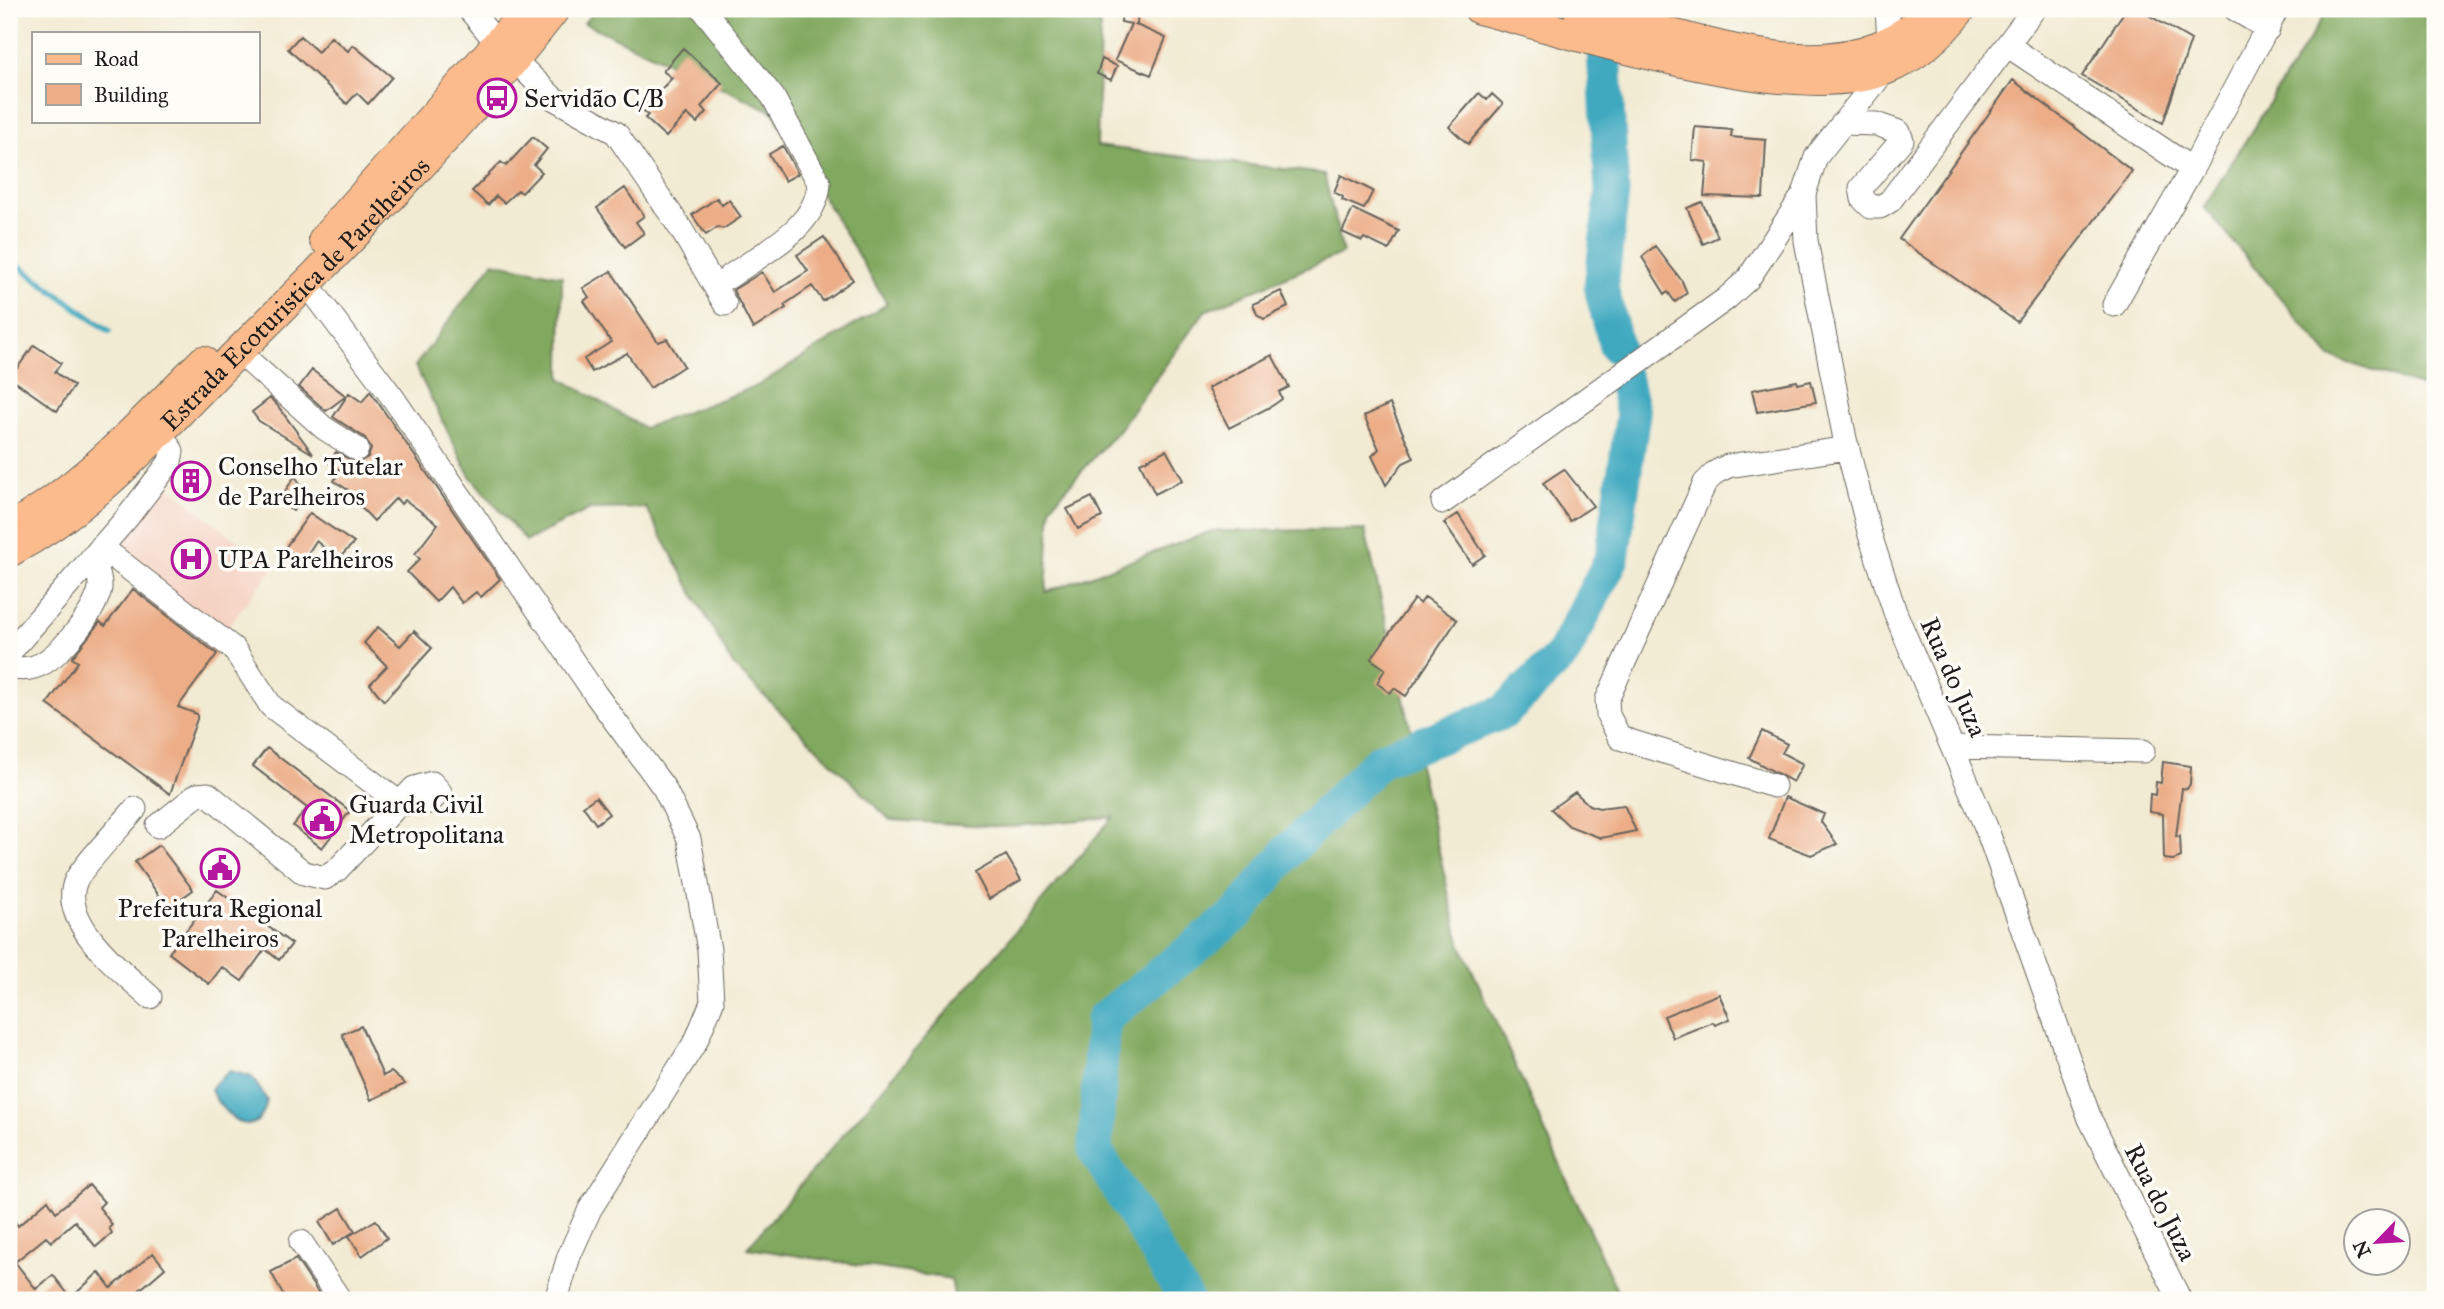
<svg xmlns="http://www.w3.org/2000/svg" width="2444" height="1309" viewBox="0 0 2444 1309" font-family="'IM FELL Great Primer',serif">
<style>
.built{fill:#f5d2c2}
.forest{fill:#81a85f;stroke:#4e623e;stroke-width:2}
.water{fill:#40a9c0;stroke:#2e626e;stroke-width:2}
.lines{fill:none;stroke-linecap:round;stroke-linejoin:round}
.stream{stroke:#40a9c0;stroke-width:6}
.river{stroke:#40a9c0;stroke-width:35}
.building{fill:#ecad87}
.minor-casing{stroke:#67645c;stroke-width:25}
.major-casing{stroke:#67645c;stroke-width:32}
.minor{stroke:#fff;stroke-width:23}
.major{stroke:#fbbb8c;stroke-width:30}
.labels{text-anchor:middle;stroke-width:7;stroke-linejoin:round;paint-order:stroke}
.poi-label{font-size:26px;fill:#1c1c1c;stroke:#fdfcf7;text-anchor:start}
.street-label{font-size:26px;fill:#1c1c1c;stroke:#fdfcf7}
</style>
<rect width="100%" height="100%" fill="#fdfcf7"/>
<filter id="ink" filterUnits="userSpaceOnUse"><feTurbulence type="fractalNoise" baseFrequency=".0143" numOctaves="2"/><feDisplacementMap in="SourceGraphic" scale="14" xChannelSelector="R" yChannelSelector="G"/><feConvolveMatrix kernelMatrix="1 2 1 2 8 2 1 2 1" color-interpolation-filters="sRGB"/></filter>
<filter id="wash" filterUnits="userSpaceOnUse"><feTurbulence type="fractalNoise" baseFrequency=".00686" numOctaves="4" result="noise"/><feDisplacementMap in="SourceGraphic" scale="28" xChannelSelector="R" yChannelSelector="G"/><feGaussianBlur stdDeviation="1.57" result="paint"/><feColorMatrix in="noise" values="0 0 0 0 0 0 0 0 0 0 0 0 0 0 0 0 0 1.4 0 .05"/><feComposite in="paint" operator="in"/></filter>
<g filter="url(#wash)">
<rect width="100%" height="100%" fill="#f2ebd3"/>
<path class="built" d="M162,482L273,569L222,634L110,549Z"/>
<path class="forest" d="M596,9H1081L1100,25L1097,146L1324,174L1343,253L1205,311L1120,428L1051,506L1046,592L1212,531L1365,530L1460,943L1621,1300H955L951,1279L747,1248L1113,817L1005,827L890,820L733,665L646,508L590,509L526,541L470,476L415,366L493,262L562,276L561,378L644,428L757,386L887,304L772,111L584,23Z
M2328,9H2435V391L2330,357L2204,207Z"/>
<path class="water" d="M230,1071L252,1077L267,1100C258,1147 223,1116 211,1090L214,1084Z"/>
<g class="lines">
<path class="stream" d="M9,259L109,331"/>
<path class="river" d="M1604,51L1612,193L1601,287L1616,346
M1186,1300L1095,1150L1103,1019L1237,914L1289,850L1380,760L1504,712L1563,654L1612,558L1633,414L1624,378"/>
</g>
<g id="blocks">
<path class="building" d="M1122,9H1138L1137,25L1134,24L1166,38L1151,75L1115,60L1131,24L1121,22Z
M2126,9H2138L2191,40L2163,123L2082,76Z
M300,36L318,52L331,37L348,51L353,45L392,77L368,104L357,93L347,104L288,49Z
M683,48L722,83L701,107L707,112L697,123L687,114L666,137L645,118L648,115L642,109L672,78L663,71Z
M1102,59L1117,66L1111,80L1097,74Z
M2013,80L2132,171L2017,322L1899,239Z
M1479,93L1487,100L1492,94L1503,104L1468,144L1449,127Z
M1695,127L1732,130L1731,137L1766,140L1763,198L1704,196L1707,162L1692,160Z
M533,137L547,149L534,165L542,172L522,193L518,190L504,203L496,196L488,205L472,191L501,162L506,166Z
M783,146L798,174L785,181L769,154Z
M1341,175L1373,191L1364,209L1342,200L1343,197L1334,192Z
M625,188L644,216L636,222L644,233L625,247L597,208Z
M717,198L722,205L729,200L741,217L723,229L718,227L706,235L692,215Z
M1702,202L1718,237L1703,244L1687,208Z
M1353,209L1399,231L1389,250L1364,238L1362,241L1342,232Z
M824,237L853,280L823,301L812,286L784,305L786,308L753,329L733,290L762,272L775,292L808,271L797,255Z
M1655,246L1682,281L1687,293L1675,302L1668,292L1665,294L1642,257Z
M611,271L658,342L667,339L684,366L650,388L627,353L592,372L584,359L611,342L584,301L589,297L583,288Z
M1281,291L1288,307L1264,319L1257,314L1253,304Z
M34,345L61,363L55,372L74,386L57,411L10,378Z
M1272,355L1289,387L1279,392L1282,399L1272,406L1229,428L1208,388Z
M312,370L346,396L326,411L299,387Z
M1797,381L1798,384L1811,381L1816,402L1757,412L1752,390Z
M370,391L500,579L481,597L476,592L462,603L450,587L436,602L407,572L420,559L415,554L438,524L405,500L401,504L396,498L374,521L352,498L356,495L334,481L340,470L329,463L336,452L357,463L368,457L371,449L365,438L333,417L349,393L362,402Z
M270,398L277,405L313,454L259,421L252,412Z
M1390,404L1414,458L1403,463L1386,485L1372,456L1379,449L1364,416Z
M1166,450L1183,480L1155,494L1140,463Z
M1564,469L1593,506L1570,521L1543,483Z
M295,476L306,492L293,511L278,502Z
M1092,497L1102,517L1078,529L1067,509Z
M310,513L354,543L338,559L316,541L303,561L285,548Z
M1458,514L1485,555L1472,564L1444,523Z
M133,589L217,654L178,707L197,714V719L170,794L47,704L78,662L72,658L75,654L100,622L105,626Z
M1425,597L1457,620L1406,696L1394,688L1390,693L1377,683L1385,669L1371,659L1414,599L1420,604Z
M378,627L400,646L414,631L432,648L384,701L370,684L387,666L364,643Z
M1762,731L1787,744L1782,753L1803,764L1793,782L1749,758Z
M267,748L350,811L322,848L293,826L307,808L253,766Z
M2163,762L2191,766L2190,784L2187,789L2182,788L2176,837L2180,836L2181,857L2173,860L2164,859L2163,814L2149,812L2150,794L2155,795L2156,782L2161,783Z
M1575,792L1589,805L1599,808L1624,805L1636,831L1601,838L1569,826L1551,809Z
M596,797L609,814L596,824L583,806Z
M1785,797L1824,814L1821,822L1837,844L1811,855L1769,839Z
M159,845L193,890L168,908L135,862Z
M1006,855L1021,880L989,899L975,873Z
M217,890L292,944L279,960L265,949L242,981L222,967L209,984L169,953Z
M1719,994L1730,1019L1715,1025L1713,1022L1673,1038L1664,1016Z
M361,1026L383,1076L391,1072L405,1084L371,1100L342,1034Z
M89,1185L104,1202L99,1207L112,1225L109,1228L112,1233L96,1247L75,1221L51,1242L46,1237L15,1262L36,1289L53,1275L71,1298L99,1272L111,1288L153,1253L165,1268L128,1300H9V1215L18,1226L48,1200L56,1212Z
M341,1208L355,1231L333,1245L319,1222Z
M376,1220L387,1238L362,1256L349,1236Z
M296,1259L323,1300H286L271,1272Z"/>
</g>
</g>
<g filter="url(#ink)">
<use href="#blocks" fill-opacity="0" stroke="#67645c" stroke-width="2"/>
<g class="lines">
<defs>
<path id="minor" d="M469,9L497,43L553,98L616,133L681,229L725,304
M703,9L773,97L819,183C817,228 762,253 729,277
M1887,9L1889,41
M2235,9L2268,29
M2007,45L2192,169L2277,9
M1885,70L1816,157L1804,194L1806,241L1845,439L1870,535L1895,612L1986,827L2090,1119L2180,1300
M1842,123L1876,124L1899,132L1902,140L1861,188L1863,199L1871,207H1880L1890,201L2034,9
M308,285L393,398L596,695L664,788L689,839L709,950L712,1002L696,1041L590,1209L569,1256L556,1300
M2114,305L2192,169
M239,352L324,428L357,449
M1443,502L1726,299L1748,279L1804,194
M101,547L234,649L271,706L401,804L429,802L440,792L432,783L414,788L337,870L325,878L304,873L208,794L197,795L158,826
M9,653L126,519L170,462L172,451L161,434
M9,667C21,670 34,669 45,662C64,650 96,611 100,588C101,578 96,567 92,557
M1955,747L2143,751
M1774,786L1620,738L1608,715L1607,700L1705,483L1716,472L1728,466L1848,448
M135,809C122,825 84,864 76,880C57,922 124,973 150,997
M301,1242L340,1300"/>
<g id="major">
<path d="M1479,9C1576,33 1795,108 1887,69C1918,56 1941,35 1961,9"/>
<path d="M1578,9C1682,31 1846,108 1931,9"/>
<path d="M324,239L528,9"/>
<path d="M9,528C82,489 144,420 203,361"/>
<path id="s1" d="M9,552C98,505 155,436 224,366C339,252 455,137 555,9"/>
</g>
</defs>
<use href="#minor" class="minor-casing"/>
<use href="#major" class="major-casing"/>
<use href="#minor" class="minor"/>
<use href="#major" class="major"/>
</g>
</g>
<defs>
<symbol id="bus-ring" viewBox="-11 -11 22 22"><circle r="9.5" fill="#fdfcf7" stroke="#b5179e" stroke-width="1.5"/><path d="M-5-6H5V4H4V6H2V4H-2V6H-4V4H-5ZM-3.5-4V0h7V-4ZM-3.5 1.2v1.5H-2V1.2ZM2 1.2v1.5H3.5V1.2Z" fill="#b5179e"/></symbol>
<symbol id="building-ring" viewBox="-11 -11 22 22"><circle r="9.5" fill="#fdfcf7" stroke="#b5179e" stroke-width="1.5"/><path d="M-4-6H4V6H1V3H-1V6H-4ZM-2.5-4.3h1.7v1.8h-1.7ZM.8-4.3h1.7v1.8H.8ZM-2.5-1h1.7V.8h-1.7ZM.8-1h1.7V.8H.8Z" fill="#b5179e"/></symbol>
<symbol id="hospital-ring" viewBox="-11 -11 22 22"><circle r="9.5" fill="#fdfcf7" stroke="#b5179e" stroke-width="1.5"/><path d="M-5-5h3v3.5h4V-5h3V5h-3V1.5h-4V5h-3Z" fill="#b5179e"/></symbol>
<symbol id="civic-ring" viewBox="-11 -11 22 22"><circle r="9.5" fill="#fdfcf7" stroke="#b5179e" stroke-width="1.5"/><path d="M-.6-6.5H3V-4.5H.6V-3L4-1V1h2V6H-6V1h2V-1L-.6-3ZM-1.2 2.5V6h2.4V2.5Z" fill="#b5179e"/></symbol>
</defs>
<g fill-rule="evenodd">
<use href="#bus-ring" x="475" y="76" width="44" height="44"/>
<use href="#building-ring" x="169" y="459" width="44" height="44"/>
<use href="#hospital-ring" x="169" y="537" width="44" height="44"/>
<use href="#civic-ring" x="300" y="797" width="44" height="44"/>
<use href="#civic-ring" x="198" y="846" width="44" height="44"/>
</g>
<g class="labels">
<g class="poi-label">
<text x="524" y="107">Servidão C/B</text>
<text x="218" y="475">Conselho Tutelar<tspan x="218" dy="30">de Parelheiros</tspan></text>
<text x="218" y="568">UPA Parelheiros</text>
<text x="349" y="813">Guarda Civil<tspan x="349" dy="30">Metropolitana</tspan></text>
<text x="220" y="917" text-anchor="middle">Prefeitura Regional<tspan x="220" dy="30">Parelheiros</tspan></text>
</g>
<g class="street-label">
<text dy="9" stroke="none"><textPath href="#s1" startOffset="387">Estrada Ecoturistica de Parelheiros</textPath></text>
<text transform="translate(1954 677) rotate(66)" y="9">Rua do Juza</text>
<text transform="translate(2161 1202) rotate(63)" y="9">Rua do Juza</text>
</g>
</g>
<rect width="2444" height="1309" fill="none" stroke="#fdfcf7" stroke-width="35"/>
<rect x="32" y="32" width="228" height="91" fill="#fdfcf7" stroke="#a3a29f" stroke-width="2"/>
<rect x="46" y="54" width="35" height="10" fill="#fbbb8c" stroke="#a3a29f" stroke-width="2"/>
<text x="94" y="66" font-size="21" fill="#1c1c1c">Road</text>
<rect x="46" y="84" width="35" height="21" fill="#ecad87" stroke="#a3a29f" stroke-width="2"/>
<text x="94" y="102" font-size="21" fill="#1c1c1c">Building</text>
<g transform="translate(2377 1242) rotate(245)"><circle r="33" fill="#fdfcf7" stroke="#a3a29f" stroke-width="2"/>
<path d="M0-5L12 26L0 18L-12 26Z" fill="#b5179e"/>
<text y="-10" font-size="19" font-weight="bold" text-anchor="middle" fill="#1c1c1c">N</text>
</g>
</svg>
